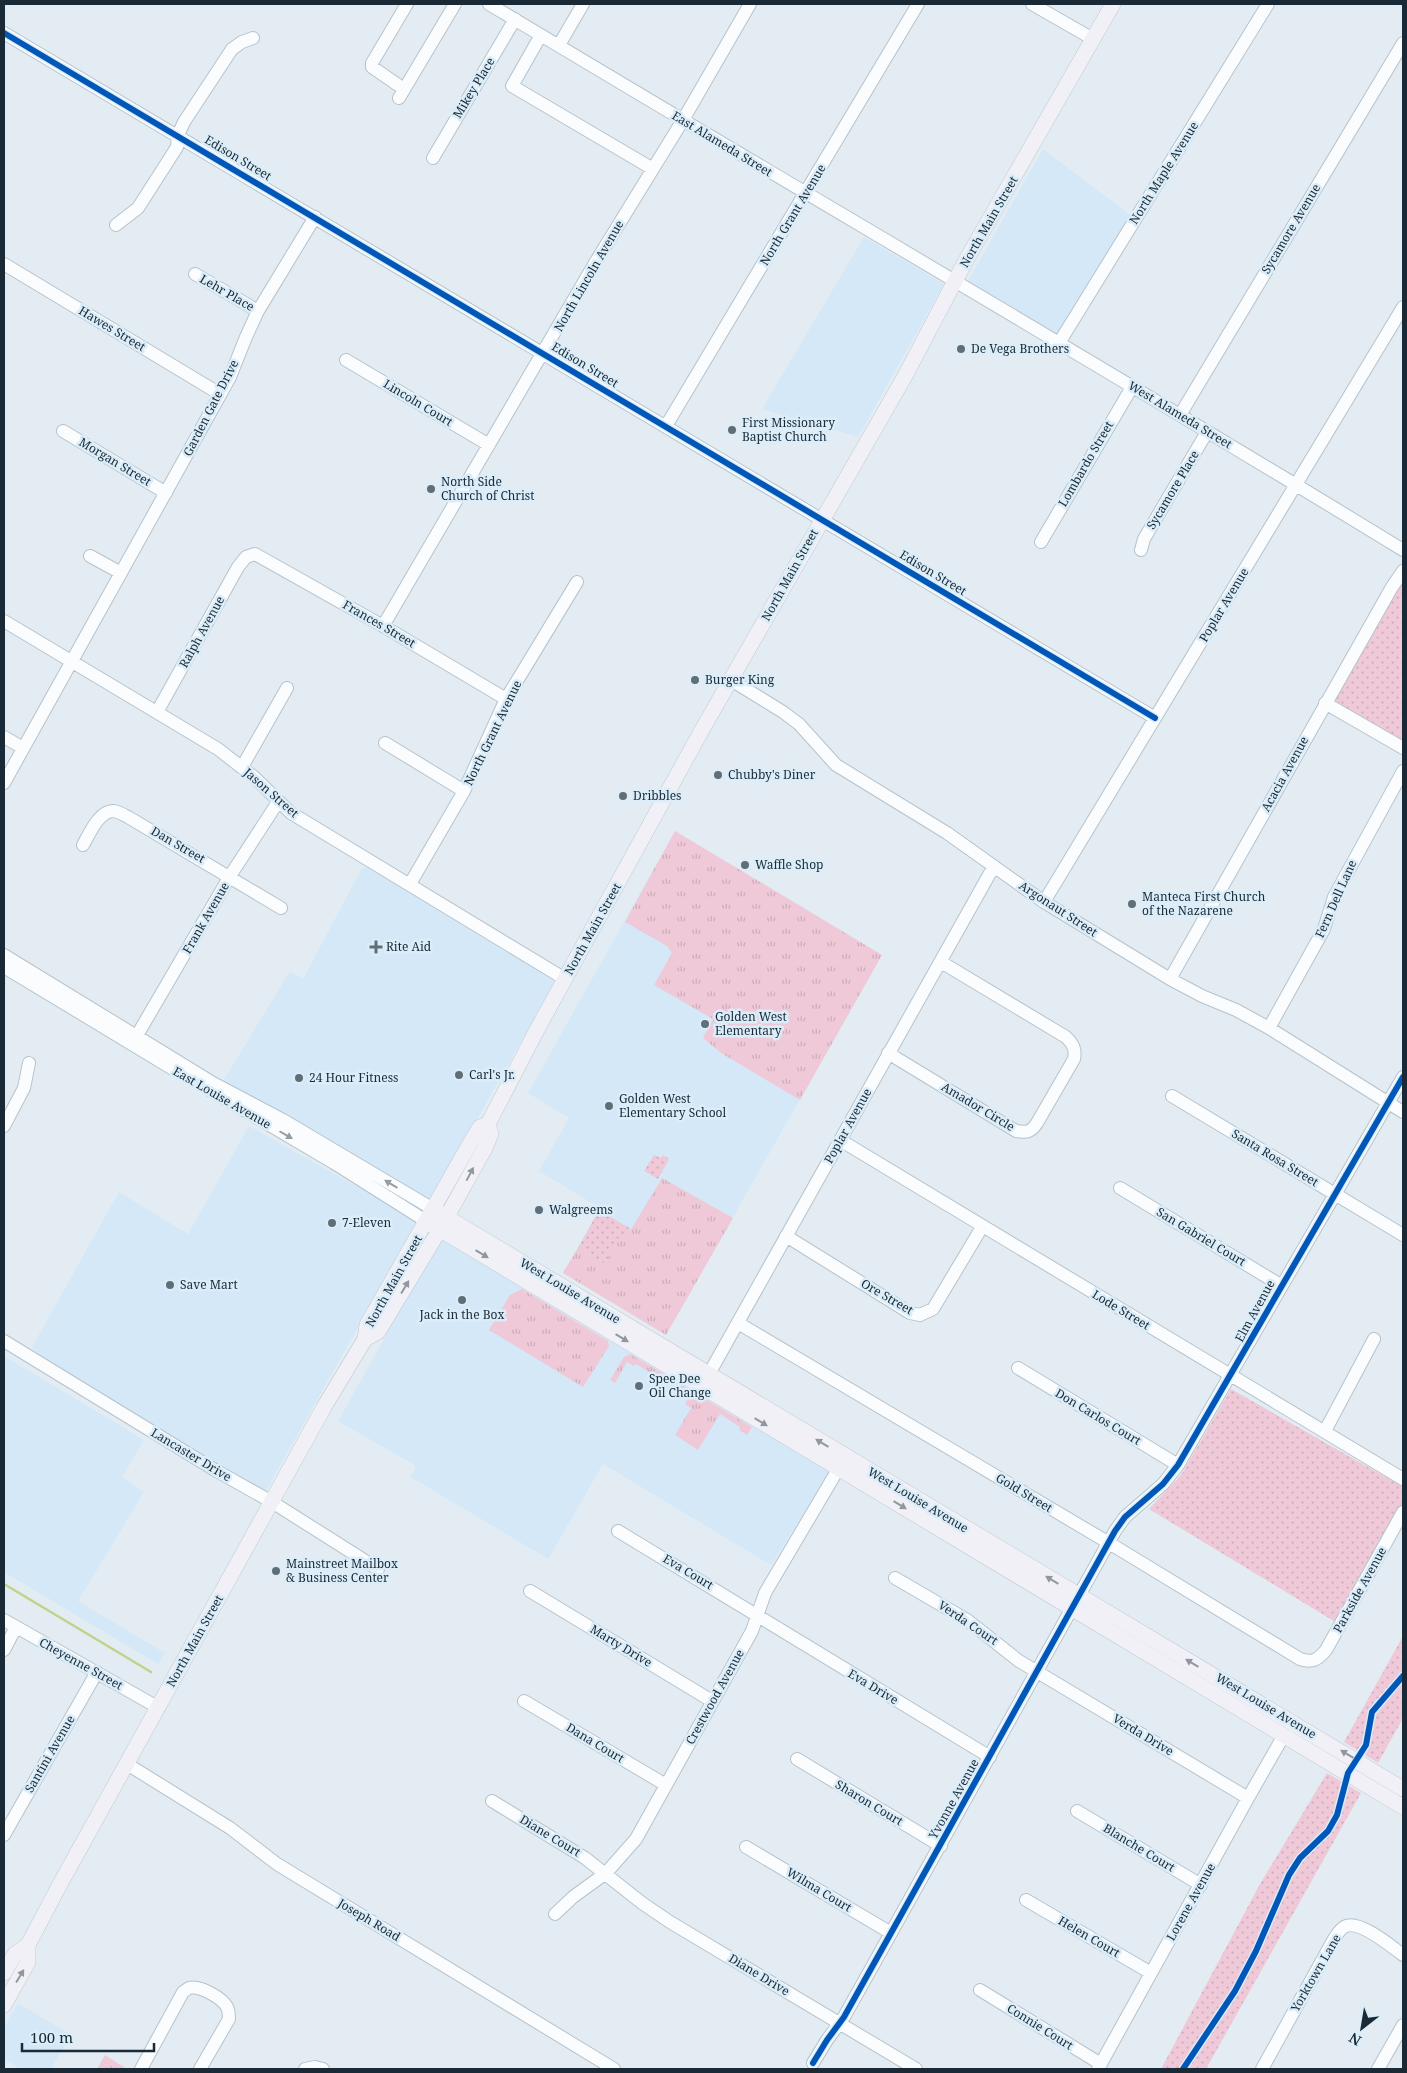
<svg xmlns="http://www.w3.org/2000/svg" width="1407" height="2073" viewBox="0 0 1407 2073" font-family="'Noto Serif',serif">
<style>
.built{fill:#d4e8f7}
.grass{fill:url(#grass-tufts)}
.park{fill:url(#park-dots)}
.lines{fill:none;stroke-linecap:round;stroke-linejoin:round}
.stream{stroke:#bfd48a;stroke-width:2.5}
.minor-casing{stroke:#b6c2cb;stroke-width:14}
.major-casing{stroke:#c2c9cf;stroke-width:16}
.minor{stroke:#fbfcfd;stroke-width:12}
.major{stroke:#f1f0f7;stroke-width:15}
.cycleway-casing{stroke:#dcedfa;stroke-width:9}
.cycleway{stroke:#0057b8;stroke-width:6}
.oneway{fill:#959ea3}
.oneway2{fill:#9097a0}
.poi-dot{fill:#606e78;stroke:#dcedfa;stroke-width:2}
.labels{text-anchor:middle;stroke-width:5;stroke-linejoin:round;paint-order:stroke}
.street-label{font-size:12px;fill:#192a36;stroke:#dcedfa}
.poi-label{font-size:12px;fill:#192a36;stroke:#dcedfa;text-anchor:start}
</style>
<defs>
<pattern id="grass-tufts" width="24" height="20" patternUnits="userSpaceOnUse" patternTransform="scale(1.25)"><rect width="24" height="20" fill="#efc9d8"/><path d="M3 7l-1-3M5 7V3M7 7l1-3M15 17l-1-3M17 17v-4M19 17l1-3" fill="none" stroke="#ccadba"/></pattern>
<pattern id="park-dots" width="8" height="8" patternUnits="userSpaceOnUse" patternTransform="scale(1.25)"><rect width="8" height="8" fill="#efc9d8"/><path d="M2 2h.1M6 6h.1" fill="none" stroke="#ccadba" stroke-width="1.8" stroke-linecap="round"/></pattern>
</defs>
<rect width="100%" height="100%" fill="#e3ecf3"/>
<path class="built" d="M1043,149L1134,218L1058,335L968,281Z
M864,237L944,284L858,437L762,409Z
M675,831L882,955L666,1335L563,1273L600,1208L539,1171L569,1118L528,1093Z
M362,868H373L555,982L430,1202L222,1083L290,971L303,979Z
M249,1126L418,1221L265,1492L42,1359L32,1347L119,1192L188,1234Z
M442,1236L831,1470L771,1565L603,1464L548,1559L411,1477L416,1466L338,1421Z
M4,1356L144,1440L122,1477L144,1492L78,1601L165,1653L158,1664L4,1572Z
M18,2003L71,2035L51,2069H21L4,2059V2028Z"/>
<path class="grass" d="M675,831L882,955L800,1100L721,1053L703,1038L713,1019L654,985L672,953L667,946L625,922Z
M662,1178L733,1218L666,1335L563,1273L578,1248L605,1264L619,1238L624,1241Z
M522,1289L608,1341L609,1346L583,1387L489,1330L510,1295Z
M630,1354L752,1427L747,1435L739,1430L740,1427L720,1414L698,1450L675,1435L691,1408L685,1404L689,1396L636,1364L634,1366L627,1362L615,1383L610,1380L624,1357Z
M105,2055L127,2069H97Z"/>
<path class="park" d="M1403,571V748L1325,703Z
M654,1155L661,1158L663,1155L669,1159L658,1179L644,1171Z
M599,1210L631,1229L624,1241L619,1239L605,1264L578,1248Z
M1231,1389L1403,1487V1503L1337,1623L1149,1509L1181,1475Z
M1403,1636V1718L1378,1763L1344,1742Z
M1327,1773L1361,1793L1206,2069H1161L1260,1884Z"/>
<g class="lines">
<path class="stream" d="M4,1584L151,1672"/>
<defs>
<path id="minor" d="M489,4C793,187 1101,365 1403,550
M1032,4L1093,39
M4,33L1155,718
M541,35L512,86L653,169
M559,45L583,4
M398,85L372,67V63L407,4
M399,98L455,4
M433,158L515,19
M116,225L138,208L177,147L178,135L184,122L232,49L242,42L253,38
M4,264L220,394
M195,274L258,311
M1059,343L1268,4
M346,360L489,445
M1180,415L1403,43
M666,426L918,4
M63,431L166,493
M1041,542L1132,387
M1141,550L1144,539L1207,432
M90,556L121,573
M4,621L218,749L254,777L291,813L565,979
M383,626L595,263L683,120L750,4
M731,680L783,712L799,724L836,765L947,833L1044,902L1170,979L1202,996L1236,1010L1269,1028L1403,1112
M1325,703L1403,748
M157,712L238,567L246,557L255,554L383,626L506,699
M4,737L23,748
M385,743L464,791
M242,767L287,688
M4,783L230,377L246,337L258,311L315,217
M83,845C89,835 99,810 114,811C119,812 124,815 128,817L281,908
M410,884L464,791L506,699L577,582
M1044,902L1403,307
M4,955L213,1083L283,1120L433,1209
M4,967L173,1069
M1170,979L1392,587L1403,571
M1269,1028L1324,929L1334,897L1403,771
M132,1044L230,876L278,802
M888,1053L1016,1131C1027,1133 1031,1132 1037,1123L1074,1059C1076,1049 1073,1044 1066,1037L941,962
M210,1090L334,1163L426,1221
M1172,1096L1403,1235
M4,1126L24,1088L29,1063
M840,1140L1403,1479
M1120,1188L1282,1286
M786,1236L910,1313L920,1315L933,1309L982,1227
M738,1323L1109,1543L1300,1659C1312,1663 1318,1660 1326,1650L1403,1512
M4,1341L215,1470L272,1502L378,1569
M1018,1368L1178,1465
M705,1381L994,866
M1325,1431L1374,1339
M618,1531L990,1757
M895,1578L967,1620L1019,1661L1248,1798
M530,1591L712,1701
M4,1620L159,1708
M4,1650L16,1627
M524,1701L666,1785
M797,1759L941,1846
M127,1764L230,1828L277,1864L614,2069
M492,1801L585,1858L642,1903L670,1922L916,2069
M1077,1811L1201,1885
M4,1835L97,1672
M746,1847L891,1933
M1026,1900L1151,1973
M555,1914L573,1897L606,1873L636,1839L752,1631L765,1593L843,1461
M980,1990L1101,2064
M813,2063L827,2040L844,2017L891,1933L1115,1531L1125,1517L1163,1484L1178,1465L1403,1077
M141,2069L183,1992C185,1991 187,1989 189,1988C200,1985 222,1998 227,2007C229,2011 229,2015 229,2019L200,2069
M305,2069L315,2067L323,2069
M1098,2069L1248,1798L1284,1735
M1262,2069L1334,1939C1337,1935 1340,1929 1344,1927C1358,1918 1392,1947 1403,1955
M1378,2069L1403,2025"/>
<path id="major" d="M433,1209L1403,1789
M426,1221L1403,1807
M365,1339L378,1332L440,1229L485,1148L491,1134L488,1124L539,1026L703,728L905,376L965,262L1113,4
M4,1973L15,1954L28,1945
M4,2005L28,1962V1945L59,1886L324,1407L365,1339L367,1325L472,1140L480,1127L488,1124"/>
</defs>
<use href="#minor" class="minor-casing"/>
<use href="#major" class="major-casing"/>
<use href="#minor" class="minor"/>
<use href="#major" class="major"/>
<defs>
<path id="cycleway" d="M4,33L1155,718
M813,2063L827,2040L844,2017L891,1933L1115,1531L1125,1517L1163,1484L1178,1465L1403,1077
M1183,2069L1235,1991L1256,1951L1289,1875L1300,1858L1328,1831L1337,1815L1348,1773L1366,1745L1372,1712L1403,1676"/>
</defs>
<use href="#cycleway" class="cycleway-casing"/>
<use href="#cycleway" class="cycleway"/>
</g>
<defs><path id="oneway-solid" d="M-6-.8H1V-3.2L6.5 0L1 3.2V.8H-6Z" transform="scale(1.25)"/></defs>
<g class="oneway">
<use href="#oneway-solid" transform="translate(286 1135) rotate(30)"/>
<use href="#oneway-solid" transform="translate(391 1184) rotate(-149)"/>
</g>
<g class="oneway2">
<use href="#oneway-solid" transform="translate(470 1174) rotate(-62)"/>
<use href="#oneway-solid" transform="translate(482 1254) rotate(31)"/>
<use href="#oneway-solid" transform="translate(405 1287) rotate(-59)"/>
<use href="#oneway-solid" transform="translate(622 1338) rotate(31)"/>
<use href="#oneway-solid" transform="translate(761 1422) rotate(31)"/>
<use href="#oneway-solid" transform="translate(822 1443) rotate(-149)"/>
<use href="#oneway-solid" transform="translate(900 1505) rotate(31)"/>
<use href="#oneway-solid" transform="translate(1052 1580) rotate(-149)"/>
<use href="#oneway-solid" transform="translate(1192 1663) rotate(-149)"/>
<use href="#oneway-solid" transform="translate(1347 1754) rotate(-149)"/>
<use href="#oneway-solid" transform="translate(20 1976) rotate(-59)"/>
</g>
<g class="poi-dot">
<circle cx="961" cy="349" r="5"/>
<circle cx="732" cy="430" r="5"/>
<circle cx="431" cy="489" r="5"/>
<circle cx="695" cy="680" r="5"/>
<circle cx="718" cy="775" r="5"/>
<circle cx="623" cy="796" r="5"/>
<circle cx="745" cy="865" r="5"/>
<circle cx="1132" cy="904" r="5"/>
<path d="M373.5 939.5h5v5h5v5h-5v5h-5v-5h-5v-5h5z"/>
<circle cx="705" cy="1024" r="5"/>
<circle cx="459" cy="1075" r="5"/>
<circle cx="299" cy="1078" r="5"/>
<circle cx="609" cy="1106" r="5"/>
<circle cx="539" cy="1210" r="5"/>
<circle cx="332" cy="1223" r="5"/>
<circle cx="170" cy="1285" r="5"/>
<circle cx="462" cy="1300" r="5"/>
<circle cx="639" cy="1386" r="5"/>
<circle cx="276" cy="1571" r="5"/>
</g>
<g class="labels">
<g class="street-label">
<text transform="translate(474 88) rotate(-59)" y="4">Mikey Place</text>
<text transform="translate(722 144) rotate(31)" y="4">East Alameda Street</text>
<text transform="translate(238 158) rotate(31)" y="4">Edison Street</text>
<text transform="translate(1164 173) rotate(-58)" y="4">North Maple Avenue</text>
<text transform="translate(793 215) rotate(-59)" y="4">North Grant Avenue</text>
<text transform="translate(989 222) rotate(-60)" y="4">North Main Street</text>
<text transform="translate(1291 229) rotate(-59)" y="4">Sycamore Avenue</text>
<text transform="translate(589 276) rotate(-60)" y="4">North Lincoln Avenue</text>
<text transform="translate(227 293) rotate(30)" y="4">Lehr Place</text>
<text transform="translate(112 329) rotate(31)" y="4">Hawes Street</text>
<text transform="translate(585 365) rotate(31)" y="4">Edison Street</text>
<text transform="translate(418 403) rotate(31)" y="4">Lincoln Court</text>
<text transform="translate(211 408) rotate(-63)" y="4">Garden Gate Drive</text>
<text transform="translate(1180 415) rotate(31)" y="4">West Alameda Street</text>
<text transform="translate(115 462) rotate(31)" y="4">Morgan Street</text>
<text transform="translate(1086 464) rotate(-60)" y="4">Lombardo Street</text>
<text transform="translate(1173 490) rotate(-59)" y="4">Sycamore Place</text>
<text transform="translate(933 573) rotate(31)" y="4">Edison Street</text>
<text transform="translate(790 575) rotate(-61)" y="4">North Main Street</text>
<text transform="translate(1224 605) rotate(-59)" y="4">Poplar Avenue</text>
<text transform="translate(379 624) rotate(30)" y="4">Frances Street</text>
<text transform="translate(202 632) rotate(-61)" y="4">Ralph Avenue</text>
<text transform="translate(493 733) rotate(-64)" y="4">North Grant Avenue</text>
<text transform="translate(1285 774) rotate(-61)" y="4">Acacia Avenue</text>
<text transform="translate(271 793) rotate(41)" y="4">Jason Street</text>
<text transform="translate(178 845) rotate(30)" y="4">Dan Street</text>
<text transform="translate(1336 899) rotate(-66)" y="4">Fern Dell Lane</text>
<text transform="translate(1058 909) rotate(33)" y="4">Argonaut Street</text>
<text transform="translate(206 918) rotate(-60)" y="4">Frank Avenue</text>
<text transform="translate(593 929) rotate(-61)" y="4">North Main Street</text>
<text transform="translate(222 1098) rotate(30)" y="4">East Louise Avenue</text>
<text transform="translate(978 1107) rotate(31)" y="4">Amador Circle</text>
<text transform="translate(848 1126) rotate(-61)" y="4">Poplar Avenue</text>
<text transform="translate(1275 1158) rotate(31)" y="4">Santa Rosa Street</text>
<text transform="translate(1201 1237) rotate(31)" y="4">San Gabriel Court</text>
<text transform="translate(394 1281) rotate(-61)" y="4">North Main Street</text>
<text transform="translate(570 1291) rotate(31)" y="4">West Louise Avenue</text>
<text transform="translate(887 1297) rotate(30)" y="4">Ore Street</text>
<text transform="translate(1121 1310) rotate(31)" y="4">Lode Street</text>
<text transform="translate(1255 1311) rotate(-61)" y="4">Elm Avenue</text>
<text transform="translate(1098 1417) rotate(31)" y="4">Don Carlos Court</text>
<text transform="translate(191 1455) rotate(31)" y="4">Lancaster Drive</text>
<text transform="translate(1024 1493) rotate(31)" y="4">Gold Street</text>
<text transform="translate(918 1500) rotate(31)" y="4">West Louise Avenue</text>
<text transform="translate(688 1572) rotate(31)" y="4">Eva Court</text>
<text transform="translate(1360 1590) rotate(-61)" y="4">Parkside Avenue</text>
<text transform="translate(968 1623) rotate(34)" y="4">Verda Court</text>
<text transform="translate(195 1641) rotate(-61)" y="4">North Main Street</text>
<text transform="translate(621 1646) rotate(31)" y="4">Marty Drive</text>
<text transform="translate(81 1664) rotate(29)" y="4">Cheyenne Street</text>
<text transform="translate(873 1687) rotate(31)" y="4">Eva Drive</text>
<text transform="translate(715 1697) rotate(-61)" y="4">Crestwood Avenue</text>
<text transform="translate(1266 1706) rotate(31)" y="4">West Louise Avenue</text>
<text transform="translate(1143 1735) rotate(31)" y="4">Verda Drive</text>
<text transform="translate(595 1743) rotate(31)" y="4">Dana Court</text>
<text transform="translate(50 1754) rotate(-60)" y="4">Santini Avenue</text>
<text transform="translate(954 1799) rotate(-61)" y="4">Yvonne Avenue</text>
<text transform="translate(869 1803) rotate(31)" y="4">Sharon Court</text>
<text transform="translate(550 1836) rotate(31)" y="4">Diane Court</text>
<text transform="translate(1139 1848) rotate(31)" y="4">Blanche Court</text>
<text transform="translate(819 1890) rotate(31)" y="4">Wilma Court</text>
<text transform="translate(1191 1902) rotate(-61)" y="4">Lorene Avenue</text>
<text transform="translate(369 1920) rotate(31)" y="4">Joseph Road</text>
<text transform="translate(1089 1937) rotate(30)" y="4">Helen Court</text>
<text transform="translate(1316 1973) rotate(-60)" y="4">Yorktown Lane</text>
<text transform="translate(759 1975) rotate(31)" y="4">Diane Drive</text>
<text transform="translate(1040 2027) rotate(32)" y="4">Connie Court</text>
</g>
<g class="poi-label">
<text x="971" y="353">De Vega Brothers</text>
<text x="742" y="427">First Missionary<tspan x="742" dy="14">Baptist Church</tspan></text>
<text x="441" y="486">North Side<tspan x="441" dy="14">Church of Christ</tspan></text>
<text x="705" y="684">Burger King</text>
<text x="728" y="779">Chubby's Diner</text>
<text x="633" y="800">Dribbles</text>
<text x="755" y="869">Waffle Shop</text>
<text x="1142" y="901">Manteca First Church<tspan x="1142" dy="14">of the Nazarene</tspan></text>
<text x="386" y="951">Rite Aid</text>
<text x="715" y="1021">Golden West<tspan x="715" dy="14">Elementary</tspan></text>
<text x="469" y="1079">Carl's Jr.</text>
<text x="309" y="1082">24 Hour Fitness</text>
<text x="619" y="1103">Golden West<tspan x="619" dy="14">Elementary School</tspan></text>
<text x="549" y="1214">Walgreems</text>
<text x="342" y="1227">7-Eleven</text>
<text x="180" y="1289">Save Mart</text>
<text x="462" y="1319" text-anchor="middle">Jack in the Box</text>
<text x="649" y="1383">Spee Dee<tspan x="649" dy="14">Oil Change</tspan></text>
<text x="286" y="1568">Mainstreet Mailbox<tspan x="286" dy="14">&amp; Business Center</tspan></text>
</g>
</g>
<rect width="1407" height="2073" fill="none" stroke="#192a36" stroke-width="10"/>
<g transform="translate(1362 2028) rotate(211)" stroke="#dcedfa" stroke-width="4" paint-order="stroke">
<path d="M0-4L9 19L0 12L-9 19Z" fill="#192a36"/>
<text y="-8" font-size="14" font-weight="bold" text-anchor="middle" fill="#192a36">N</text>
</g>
<path d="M22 2043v8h132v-8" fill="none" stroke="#192a36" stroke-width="2.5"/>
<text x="30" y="2043" font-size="15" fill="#192a36" stroke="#dcedfa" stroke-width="4" paint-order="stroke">100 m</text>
</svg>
